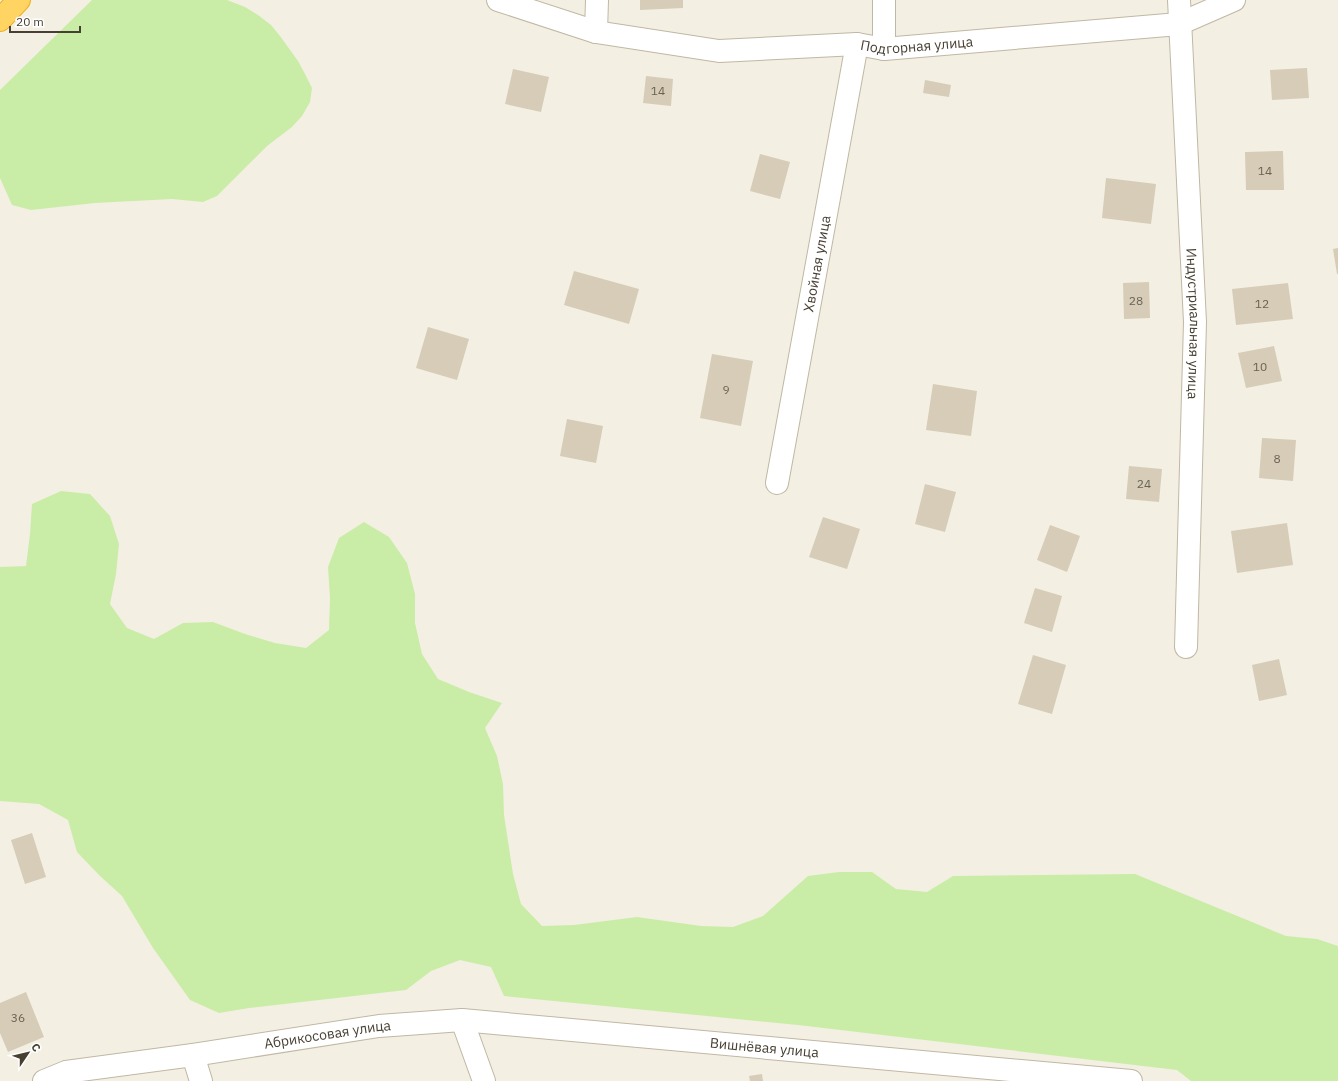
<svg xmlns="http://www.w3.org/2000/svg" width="1338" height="1081" viewBox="0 0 1338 1081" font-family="'IBM Plex Sans',sans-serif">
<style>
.green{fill:#c9eda6}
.building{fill:#d6ccb7}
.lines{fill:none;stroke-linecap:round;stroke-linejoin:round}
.minor-casing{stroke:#c0b8a4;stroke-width:24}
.highway-casing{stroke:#eeb022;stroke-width:24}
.minor{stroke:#fff;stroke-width:22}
.highway{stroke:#ffd462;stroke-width:22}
.labels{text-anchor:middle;stroke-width:3.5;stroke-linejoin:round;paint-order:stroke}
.number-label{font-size:12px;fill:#6a6253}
.street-label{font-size:14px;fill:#463f32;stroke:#fff}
</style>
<rect width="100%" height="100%" fill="#f4efe3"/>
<path class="green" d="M92,0H227L245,7L258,15L271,25L280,36L298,61L305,74L312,88L310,102L302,116L292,127L267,146L217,196L203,202L172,199L95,203L31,210L12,205L0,178V90Z
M61,491L90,494L110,516L119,544L116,574L110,604L127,628L154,639L183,623L213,622L245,634L275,643L306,648L329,630L330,598L328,567L339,538L364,522L389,537L407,563L415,594V623L422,654L438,679L469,692L502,703L485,728L497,756L503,784L504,815L513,874L521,904L542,926L574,925L637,917L701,926L733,927L763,916L808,876L839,872H872L896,889L927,892L953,876L1135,874L1286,936L1317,939L1338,946V1081H1191L1177,1070L798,1025L504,996L491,967L460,960L431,971L406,990L249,1008L219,1013L190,1000L153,948L122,896L99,875L77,852L68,820L39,804L0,801V567L26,566L30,534L32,504Z"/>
<path class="building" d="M640,0H683V8L640,10Z
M1307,68L1309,98L1272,100L1270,70Z
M513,69L549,77L541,112L505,104Z
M646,76L673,79L671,106L643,103Z
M925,80L951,85L949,97L923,93Z
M1283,151L1284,190H1246L1245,152Z
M760,154L790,162L780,199L750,191Z
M1106,178L1156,184L1151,224L1102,218Z
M1338,248V274H1337L1333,249Z
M574,271L639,289L629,324L564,305Z
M1149,282L1150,318L1124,319L1123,283Z
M1288,283L1293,319L1236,325L1232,289Z
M428,327L469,339L457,380L416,368Z
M1274,346L1282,381L1246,388L1238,353Z
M712,354L753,361L741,426L700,418Z
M933,384L977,391L971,436L926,430Z
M567,419L603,426L596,463L560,456Z
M1262,438L1296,440L1293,481L1259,478Z
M1129,466L1162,469L1159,502L1126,499Z
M925,484L956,492L945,532L915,524Z
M823,517L860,529L847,569L809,557Z
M1287,523L1293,565L1237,573L1231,531Z
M1050,525L1080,536L1067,572L1037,560Z
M1035,588L1062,596L1052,632L1024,623Z
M1033,655L1066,665L1052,714L1018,704Z
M1279,659L1287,695L1259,701L1252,665Z
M32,833L46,877L25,884L11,840Z
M26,992L44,1037L8,1052L0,1033V1003Z
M762,1074L763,1081H750L749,1076Z"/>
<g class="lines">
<defs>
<g id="minor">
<path id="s1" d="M498,0L596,32L719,51L857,44L884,49L1179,24L1234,0"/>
<path id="s2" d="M1179,0L1195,322L1186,647"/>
<path d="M596,32L597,0"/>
<path d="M884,49V0"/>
<path id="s3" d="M777,483L857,44"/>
<path d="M462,1020L484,1081"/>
<path d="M193,1055L201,1081"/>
<path id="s4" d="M44,1081L66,1072L193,1055L379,1026L462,1020L1131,1081"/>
</g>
<path id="highway" d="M0,20L19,0"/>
</defs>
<use href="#minor" class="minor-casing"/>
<use href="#highway" class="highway-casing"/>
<use href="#minor" class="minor"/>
<use href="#highway" class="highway"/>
</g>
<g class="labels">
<g class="number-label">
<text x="658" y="95">14</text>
<text x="1265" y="175">14</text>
<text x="1136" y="305">28</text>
<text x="1262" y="308">12</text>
<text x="1260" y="371">10</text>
<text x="726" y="394">9</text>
<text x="1277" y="463">8</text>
<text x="1144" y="488">24</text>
<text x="18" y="1022">36</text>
</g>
<g class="street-label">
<text dy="5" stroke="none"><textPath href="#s1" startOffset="426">Подгорная улица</textPath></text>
<text dy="5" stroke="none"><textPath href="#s3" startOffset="223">Хвойная улица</textPath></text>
<text dy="5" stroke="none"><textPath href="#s2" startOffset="324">Индустриальная улица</textPath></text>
<text dy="5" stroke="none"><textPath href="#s4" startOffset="288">Абрикосовая улица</textPath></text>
<text dy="5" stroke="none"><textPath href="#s4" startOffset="727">Вишнёвая улица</textPath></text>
</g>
</g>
<g transform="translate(28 1053) rotate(55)" stroke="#ffffff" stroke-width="3" paint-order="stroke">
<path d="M0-3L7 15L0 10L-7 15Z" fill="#463f32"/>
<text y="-6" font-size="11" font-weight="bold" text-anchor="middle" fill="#463f32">С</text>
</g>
<path d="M10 26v6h70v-6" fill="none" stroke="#463f32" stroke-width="2"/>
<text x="16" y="26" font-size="12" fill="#463f32" stroke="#ffffff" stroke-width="3" paint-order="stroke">20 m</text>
</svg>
